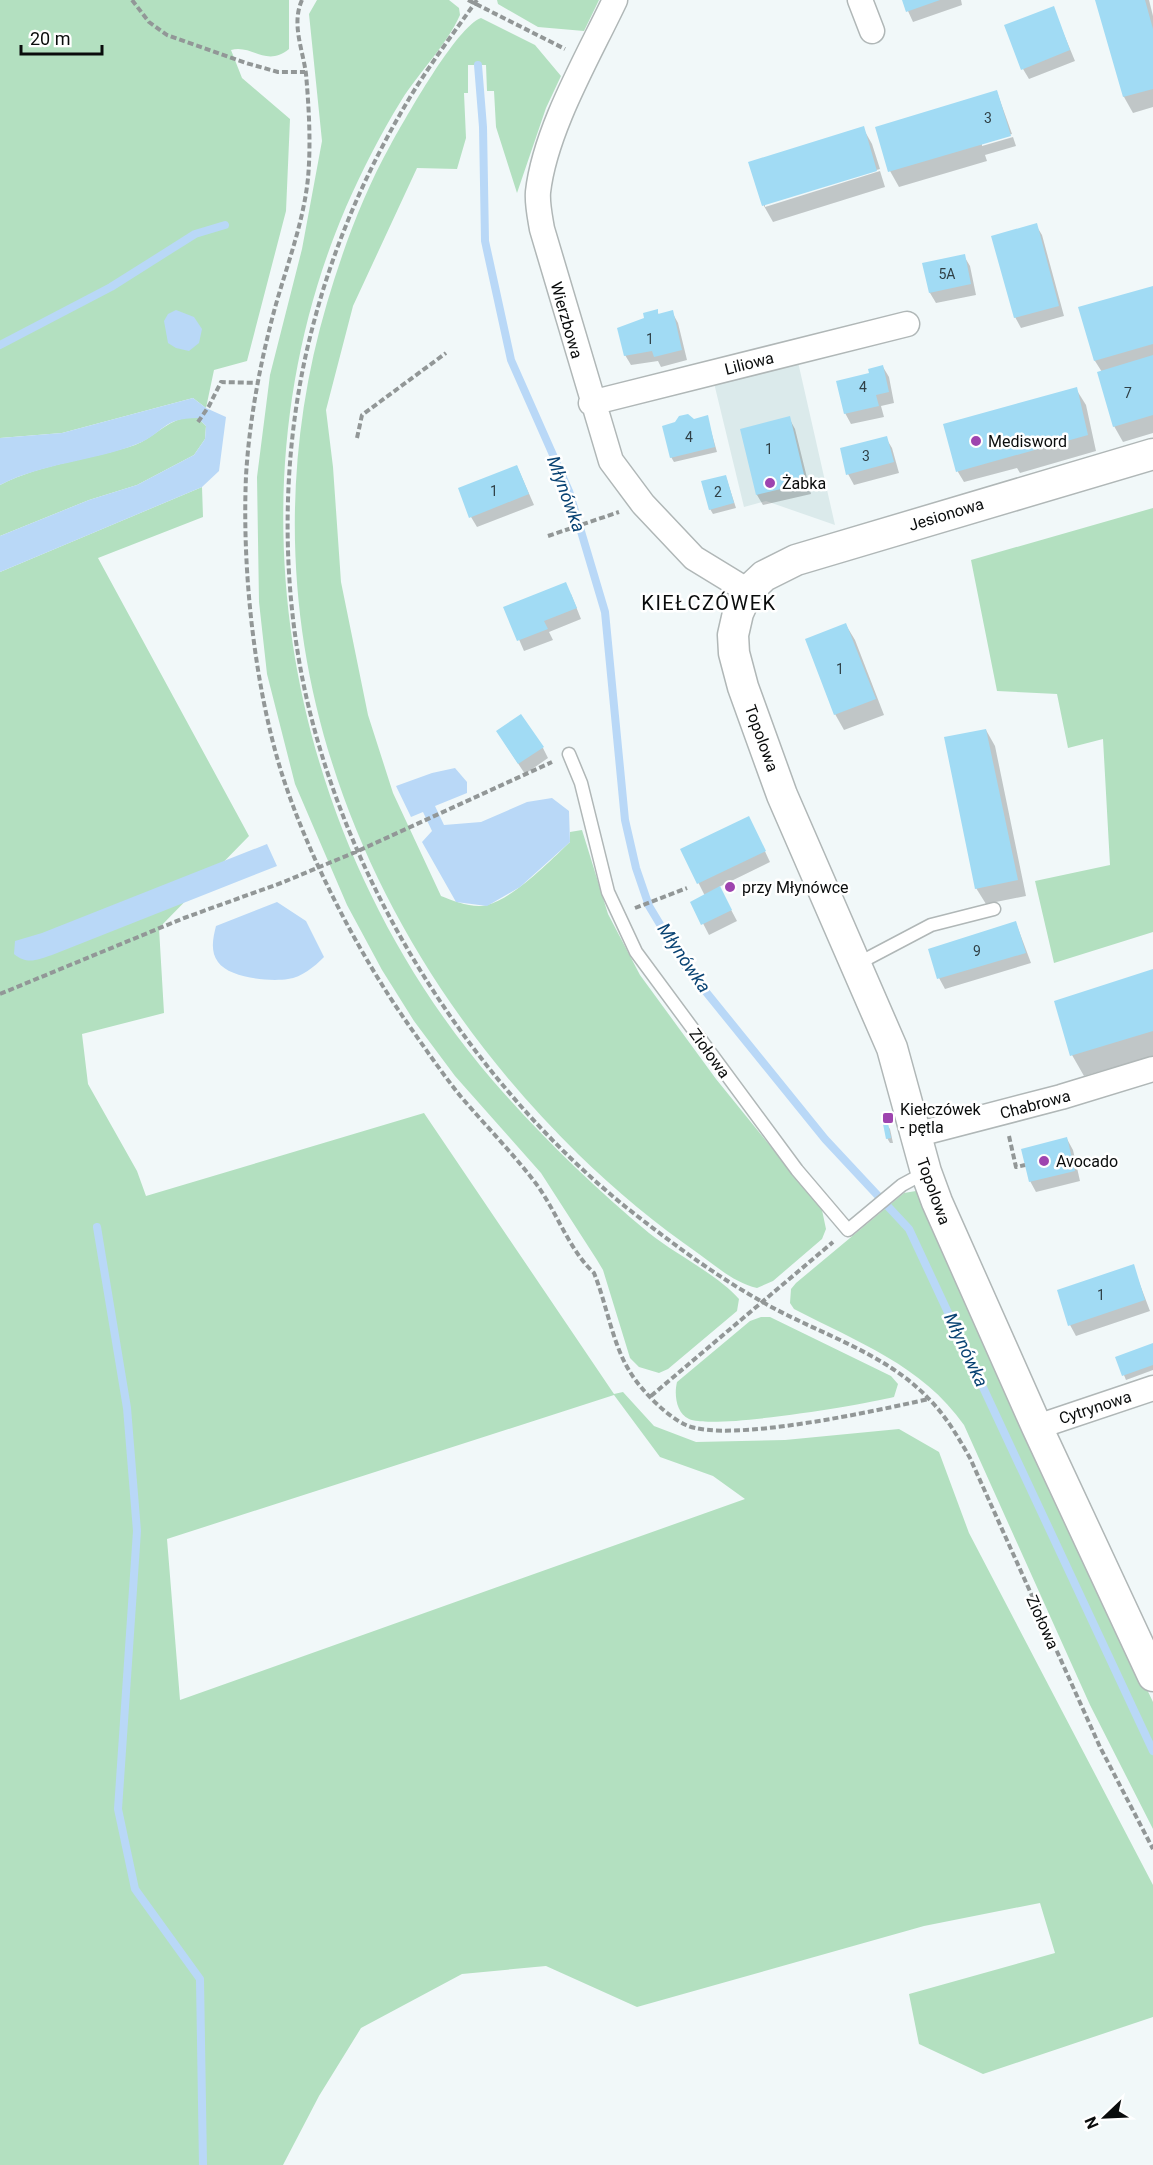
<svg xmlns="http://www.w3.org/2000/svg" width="1153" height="2165" viewBox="0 0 1153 2165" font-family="Roboto,sans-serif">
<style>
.built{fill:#dbeaeb}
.green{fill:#b3e0c0;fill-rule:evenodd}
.water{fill:#b9d8f7}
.shadow{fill:#0003}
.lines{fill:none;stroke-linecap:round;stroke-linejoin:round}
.stream{stroke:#b9d8f7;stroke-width:8}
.building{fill:#a1dbf4}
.service-casing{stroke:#b0b7b7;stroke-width:15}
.minor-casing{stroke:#b0b7b7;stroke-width:27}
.tertiary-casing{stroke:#b0b7b7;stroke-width:33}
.path{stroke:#929797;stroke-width:4;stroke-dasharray:6 3;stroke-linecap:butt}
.service{stroke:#fff;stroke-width:12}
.minor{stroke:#fff;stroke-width:24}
.tertiary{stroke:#fff;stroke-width:30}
.poi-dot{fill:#9e44af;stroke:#fff;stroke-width:2}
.labels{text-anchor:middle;stroke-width:5;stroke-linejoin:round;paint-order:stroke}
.number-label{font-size:14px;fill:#304046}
.street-label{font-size:16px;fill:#0a0c0c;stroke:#fff}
.poi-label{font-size:16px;fill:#0a0c0c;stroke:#fff;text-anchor:start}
.water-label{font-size:18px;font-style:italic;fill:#094373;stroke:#fff}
.quarter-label{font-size:20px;letter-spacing:1.5px;fill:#0a0c0c;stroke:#fff}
</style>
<rect width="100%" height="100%" fill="#f1f8f9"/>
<path class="built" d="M798,362L835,525L766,501L744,507L714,383Z"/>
<path class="green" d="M0,0H289V49C266,68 252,44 231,50L242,78L290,119L286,211L247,361L214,370L206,408L193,398L62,433L0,438Z
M317,0H449L459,8L460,15C446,46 419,72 401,101C380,135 362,171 346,207C221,499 289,844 494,1082C541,1136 593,1187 649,1233C675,1254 718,1275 739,1299L737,1311L668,1369L659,1373L639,1367L630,1358L603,1270L597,1260L541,1173L455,1076L414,1021L382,970L347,905L295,784L267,674L259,602L257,477L270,375L302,249L322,141L309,14Z
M497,0H599L584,31L538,27L498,4Z
M481,18L535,45L561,76L546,108L517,193L496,127L494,91H487L486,65H468V93H464L466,138L457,169L417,168L353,306L326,410L333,467L341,582L368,715L393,793L441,896C453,901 474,909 487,905C514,898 550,861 570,842V832L582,830L608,914L640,975L716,1079L822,1210L826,1229L822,1239L773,1281L757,1288C735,1283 717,1267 699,1254C656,1224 616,1191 578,1154C350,930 234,619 327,303C343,249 363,194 391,144C406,118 456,27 481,18Z
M184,418H198L206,426L205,439L194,455L137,485L89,500L0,536V485C43,463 90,460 135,445C153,438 164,423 184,418Z
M202,487L203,517L98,558L249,836L159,928L164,1013L82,1034L88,1084L137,1171L146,1196L424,1113L614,1394L623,1392L654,1426L696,1442L785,1440L899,1429L939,1452L969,1533L1153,1885V2017L983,2074L919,2044L909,1994L1055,1953L1040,1903L924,1926L637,2007L546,1966L462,1974L361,2028L319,2096L283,2165H0V572ZM614,1395L660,1457L713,1476L745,1499L180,1700L167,1539Z
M1153,508V932L1054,963L1035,881L1110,865L1103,739L1068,748L1057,694L997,691L971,560Z
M916,1191L921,1196L1079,1547L1153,1702V1829L1090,1705L964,1425C922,1365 857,1342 794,1309L790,1303L791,1289L796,1283L904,1193Z
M761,1317H770L891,1376L898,1384L894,1397C861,1405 714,1430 689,1419C676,1413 674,1394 677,1382L750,1321Z"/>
<path class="water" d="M176,310L194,317L202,329L199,343L189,351L176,348L168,343L164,321L168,314Z
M193,398L206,408L226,417L219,471L202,487L0,572V536L89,500L137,485L194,455L205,439L206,426L198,418C161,418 165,433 137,444C92,462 45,462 0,485V438L62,433Z
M455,768L467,782V793L435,806L444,825L481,822L527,802L552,798L569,811L570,842L520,887L487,906L456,902L422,842L432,831L423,812L411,817L396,786L432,773Z
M267,844L277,866L52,955C37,960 27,965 14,954L15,941L42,933Z
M277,902L306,921L324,957C314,967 302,977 288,979C270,982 229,978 218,962C210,951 213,938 216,926Z"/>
<path class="shadow" d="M903,0H961L962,5L913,22Z
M1097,0H1149L1153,16V107L1133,113L1124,97Z
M1053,8L1075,61L1029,79L1023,69Z
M997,92L1012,134L982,143V146L1013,137L1016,146L985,155L987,161L899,187L890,171Z
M863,128L872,144L880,169L765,204V207L880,171L885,187L773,222L764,206L750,163Z
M1036,225L1042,235L1064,316L1021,328L1015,317Z
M964,256L970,266L976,295L936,303L930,293L924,264Z
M1153,287V433L1123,442L1114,426L1102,372L1095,361L1080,308Z
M657,311L659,315L672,312L678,323L687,360L661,367L658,361L631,365L625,355L646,319Z
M883,367L889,377L894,403L881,406L884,417L851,424L845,413L870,375Z
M1076,389L1086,405L1096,451L1020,473L1017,468L964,482L958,472L945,425Z
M707,417L717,452L674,462L671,457L693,420Z
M789,418L795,429L811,494L763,505L757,495L742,430Z
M886,438L892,448L899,473L854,485L848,474Z
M517,466L534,505L477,527L471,517Z
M726,477L736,508L713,514L710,509Z
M571,594L581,619L549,632L553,640L524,651L505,607Z
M846,625L855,640L884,715L844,730L835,714Z
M986,730L995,746L1026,896L986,904L976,888Z
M504,742L543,748L548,758L525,774Z
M754,828L770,862L719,887L737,921L709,935L692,902L705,896L682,850Z
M1016,923L1031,963L945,989L939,978Z
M1153,971V1056L1084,1076L1072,1055Z
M887,1125L890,1129L893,1143H890L887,1138Z
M1067,1139L1073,1150L1080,1181L1036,1192L1030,1181Z
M1133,1266L1150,1311L1076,1336L1070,1325Z
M1153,1345V1370L1126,1380L1117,1358Z"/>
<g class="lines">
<path class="stream" d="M478,65L483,127L485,241L511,360L569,491L605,612L625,820L636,868L649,906L685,966L825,1139L909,1229L1153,1751
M0,345L111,287L195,234L225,225
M97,1227L127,1408L137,1531L118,1809L135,1889L200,1979L203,2165"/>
</g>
<path class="building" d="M902,0H940L906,12Z
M1095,0H1145L1153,29V89L1123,97Z
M1054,6L1070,50L1021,70L1004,25Z
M997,90L1011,136L888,172L875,127Z
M864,126L877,171L762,206L748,162Z
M1037,223L1059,306L1014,318L991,236Z
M965,254L971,284L929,293L922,263Z
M1153,286V344L1094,361L1078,307Z
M658,309V314L673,310L682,350L654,357L652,351L624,356L617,328L644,318L643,313Z
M1153,355V415L1113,427L1097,372Z
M883,365L889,392L876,395L879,406L844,414L836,381L869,373L868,369Z
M1077,387L1088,435L956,472L943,424Z
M688,414L694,419L708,415L715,447L670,458L662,426L675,422L679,416Z
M790,416L806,483L756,495L740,429Z
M887,436L894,462L846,475L840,448Z
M517,465L529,494L469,518L458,488Z
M726,475L734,503L709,510L701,481Z
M566,582L577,608L544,621L548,629L517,641L503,607Z
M846,623L876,699L834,715L805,639Z
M521,714L544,747L518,764L496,731Z
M986,729L1018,880L975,889L944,737Z
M749,816L766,851L697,884L680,849Z
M720,886L732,910L701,925L690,902Z
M1016,921L1026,953L937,979L928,949Z
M1153,969V1031L1070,1056L1054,1001Z
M888,1123L891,1138L886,1139L883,1124Z
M1067,1137L1075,1171L1029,1182L1021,1149Z
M1134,1264L1145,1300L1068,1326L1057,1290Z
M1153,1343V1365L1122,1376L1115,1357Z"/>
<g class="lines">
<defs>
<path id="service" d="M569,754L581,783L608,892L636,952L797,1170L848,1230L902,1185L926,1172
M857,964L931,925L994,909"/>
<path id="minor" d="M615,0C588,57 545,130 538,192C537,204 540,217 542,229L611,461L643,504L694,558L748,591
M860,0L872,31
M591,403L907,324
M915,1135L1061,1097L1153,1069
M1037,1427L1153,1388"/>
<path id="tertiary" d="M1153,454L796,560L764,576L748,591L738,613L733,635L734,653L743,687L782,795L892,1048L926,1172L937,1202L1037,1427L1153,1676"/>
</defs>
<use href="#service" class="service-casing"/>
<use href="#minor" class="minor-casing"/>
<use href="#tertiary" class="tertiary-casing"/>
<path class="path" d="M132,0L149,22L167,35L246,63L278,72H305
M302,0C291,24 303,50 306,74C309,108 311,145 308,178C303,227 284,272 272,319C259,369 249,424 246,476C242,569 254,683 281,771C307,854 358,953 408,1024C424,1047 440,1070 457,1092C482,1122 510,1150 534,1181C556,1209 568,1249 594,1273C607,1305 612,1343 630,1372C641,1390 666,1416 686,1425C728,1444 879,1410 929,1399
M468,0L565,49
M477,0C453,34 427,68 406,104C367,170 335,243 315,318C282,437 279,571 305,691C348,887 471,1082 627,1208C669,1241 713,1274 759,1300C815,1333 884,1351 929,1399C946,1416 958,1437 970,1458L1100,1747L1153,1849
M198,422L209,406L221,382L258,383
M357,438L362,415L446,353
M548,536L619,512
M635,908L687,888
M0,994L184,918L281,883L358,851L552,762
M1009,1136L1016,1167L1025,1165
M651,1396L833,1242"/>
<use href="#service" class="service"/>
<use href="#minor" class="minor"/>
<use href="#tertiary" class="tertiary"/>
</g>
<g class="poi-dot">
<circle cx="976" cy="441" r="6"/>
<circle cx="770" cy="483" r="6"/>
<circle cx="730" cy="887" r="6"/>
<rect x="882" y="1112" width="12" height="12" rx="3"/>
<circle cx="1044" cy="1161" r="6"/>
</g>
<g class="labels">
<g class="number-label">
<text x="988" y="123">3</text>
<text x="947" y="279">5A</text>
<text x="650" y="344">1</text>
<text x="863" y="392">4</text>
<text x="1128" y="398">7</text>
<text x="689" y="442">4</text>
<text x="769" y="454">1</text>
<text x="866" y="461">3</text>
<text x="494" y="496">1</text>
<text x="718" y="497">2</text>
<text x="840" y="674">1</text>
<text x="977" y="956">9</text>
<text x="1101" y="1300">1</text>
</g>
<g class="street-label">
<text transform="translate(567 320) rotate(74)" y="6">Wierzbowa</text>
<text transform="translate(749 363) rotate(-14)" y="6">Liliowa</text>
<text transform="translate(946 514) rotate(-17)" y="6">Jesionowa</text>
<text transform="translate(762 738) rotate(70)" y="6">Topolowa</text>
<text transform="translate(710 1053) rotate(54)" y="6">Ziołowa</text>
<text transform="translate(1035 1104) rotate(-15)" y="6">Chabrowa</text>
<text transform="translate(934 1191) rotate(70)" y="6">Topolowa</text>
<text transform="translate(1095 1407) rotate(-18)" y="6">Cytrynowa</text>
<text transform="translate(1043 1622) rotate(66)" y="6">Ziołowa</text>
</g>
<g class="poi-label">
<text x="988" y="447">Medisword</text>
<text x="782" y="489">Żabka</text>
<text x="742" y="893">przy Młynówce</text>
<text x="900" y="1115">Kiełczówek<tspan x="900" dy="18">- pętla</tspan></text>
<text x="1056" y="1167">Avocado</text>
</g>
<g class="water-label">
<text transform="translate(566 494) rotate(70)" y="6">Młynówka</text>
<text transform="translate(684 958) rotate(56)" y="6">Młynówka</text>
<text transform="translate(966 1350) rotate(65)" y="6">Młynówka</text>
</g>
<g class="quarter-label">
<text x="709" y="610">KIEŁCZÓWEK</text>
</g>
</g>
<g transform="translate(1105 2117) rotate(247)" stroke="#ffffff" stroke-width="4.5" paint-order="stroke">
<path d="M0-4.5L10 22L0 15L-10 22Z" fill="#0a0c0c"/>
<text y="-9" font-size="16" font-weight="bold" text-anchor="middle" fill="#0a0c0c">N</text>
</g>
<path d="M21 45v9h81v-9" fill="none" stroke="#0a0c0c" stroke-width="3"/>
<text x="30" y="45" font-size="18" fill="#0a0c0c" stroke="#ffffff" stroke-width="4.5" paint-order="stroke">20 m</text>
</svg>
